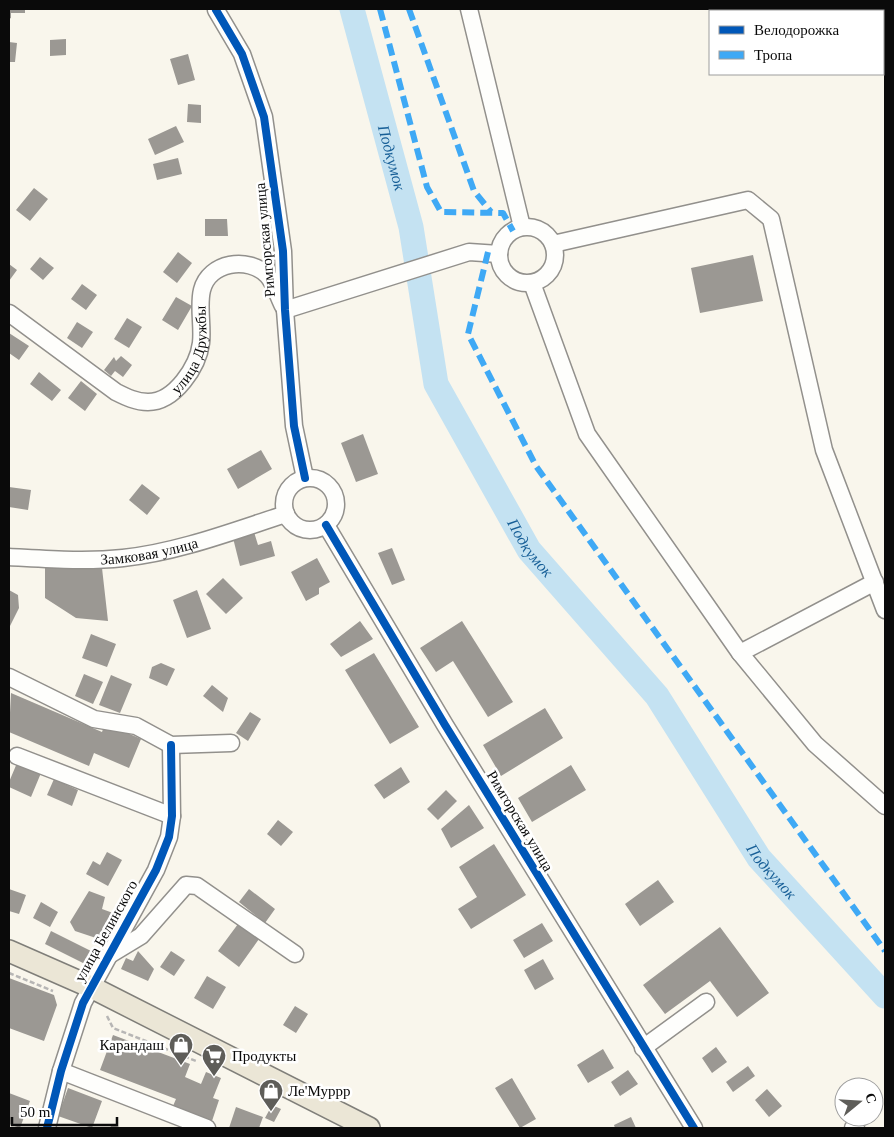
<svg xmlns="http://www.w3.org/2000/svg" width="894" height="1137" viewBox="0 0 894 1137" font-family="Georgia,serif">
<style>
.green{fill:#e1eecc}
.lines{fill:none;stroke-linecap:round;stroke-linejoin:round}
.river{stroke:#c4e2f2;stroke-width:25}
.building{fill:#9b9893}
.minor-casing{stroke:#92908c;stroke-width:19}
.major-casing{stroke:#7f7e79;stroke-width:24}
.path{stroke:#b7b6b5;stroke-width:2.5;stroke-dasharray:5 2.5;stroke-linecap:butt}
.minor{stroke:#fefefc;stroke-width:16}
.major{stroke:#ebe6d6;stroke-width:21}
.quiet{stroke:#3fa9f5;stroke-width:6;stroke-dasharray:12 6;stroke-linecap:butt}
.cycleway-casing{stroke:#fff;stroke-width:11}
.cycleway{stroke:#0057b8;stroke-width:8}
.labels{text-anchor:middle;stroke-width:5;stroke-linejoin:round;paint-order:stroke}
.street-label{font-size:15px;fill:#0a0a0a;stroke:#fff}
.poi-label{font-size:15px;fill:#0a0a0a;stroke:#fff;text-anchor:start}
.water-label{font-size:16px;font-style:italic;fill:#175f97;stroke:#fff}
</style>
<rect width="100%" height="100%" fill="#f9f6ec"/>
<path class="green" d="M871,9H885V71L883,61V11H871Z"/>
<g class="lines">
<path class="river" id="s1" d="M352,9L411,227L436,384L529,550L657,696L759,858L885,996"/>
</g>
<path class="building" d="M9,9H25V13H11V18L9,19Z
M66,39V55L50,56V40Z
M9,42L17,43L15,62H9Z
M188,54L195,80L178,85L170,59Z
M188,104L201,105V123L187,122Z
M176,126L184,142L155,155L148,139Z
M178,158L182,174L157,180L153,164Z
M34,188L48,199L30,221L16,210Z
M205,219H227L228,236H205Z
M178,252L192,263L177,283L163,272Z
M753,255L763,301L700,313L691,268Z
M40,257L54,268L43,280L30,269Z
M9,264L17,270L9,281Z
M82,284L97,295L86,310L71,299Z
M176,297L192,306L178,330L162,320Z
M127,318L142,327L129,348L114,339Z
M77,322L93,332L82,348L67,338Z
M9,333L29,346L19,360L9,353Z
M121,356L132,365L123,377L115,371L111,376L104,370L114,357L116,361Z
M39,372L61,390L52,401L30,384Z
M81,381L97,394L85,411L68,398Z
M363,434L378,474L356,482L341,443Z
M261,450L272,469L238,489L227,469Z
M142,484L160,498L147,515L129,500Z
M9,487L31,490L28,510L9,507Z
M254,532L258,545L271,541L275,556L240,566L233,538Z
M392,548L405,580L392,585L378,553Z
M317,558L330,582L319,588V594L306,601L291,572Z
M45,567L102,568L108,621L76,618L45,598Z
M223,578L243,598L226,614L206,594Z
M9,590L18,595L19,608L9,628Z
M197,590L211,629L187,638L173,600Z
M360,621L373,639L341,657L330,644Z
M462,621L513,702L488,717L453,661L436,672L420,648Z
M91,634L116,644L107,667L82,658Z
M374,653L419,727L390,744L345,670Z
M161,663L175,669L167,686L149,678L152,667Z
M84,674L103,682L93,704L75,696Z
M111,675L132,684L120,713L99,705Z
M212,685L228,698L223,712L203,696Z
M11,693L102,732L105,723L141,739L129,768L94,753L89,766L9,732Z
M545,708L563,738L501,776L483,745Z
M250,712L261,719L248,741L236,733Z
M17,763L41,773L31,797L9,787V782Z
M571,765L586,790L532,822L518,798Z
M401,767L410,782L384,799L374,785Z
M54,779L78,790L72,806L47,795Z
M446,790L457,801L438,820L427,809Z
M469,805L484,828L451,848L441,829Z
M278,820L293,832L281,846L267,834Z
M494,844L526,895L471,929L458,909L477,897L459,867Z
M107,852L122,860L108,886L86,874L93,861L100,865Z
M658,880L674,902L640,926L625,904Z
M9,889L26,895L19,914L9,911Z
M249,889L275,909L265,923L239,902Z
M89,891L105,897L102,909L113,913L102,940L75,931L70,922Z
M41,902L58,912L50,927L33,918Z
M542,923L553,941L524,958L513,940Z
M238,924L259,939L239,967L218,951Z
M720,927L769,993L737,1017L710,981L665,1014L643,985Z
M51,931L93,952L87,965L45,944Z
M138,951L154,969L148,981L121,969L126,958L133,961Z
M171,951L185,960L174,976L160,967Z
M543,959L554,979L535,990L524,970Z
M207,976L226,987L213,1009L194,998Z
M9,978L54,995L57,1005L44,1041L9,1028Z
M295,1006L308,1014L296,1033L283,1025Z
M113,1035L190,1064L185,1077L201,1084L206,1072L221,1078L213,1098L219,1100L212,1121L173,1106L176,1099L100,1070Z
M716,1047L727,1062L712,1073L702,1058Z
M603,1049L614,1068L588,1083L577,1065Z
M748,1066L755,1076L733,1092L726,1082Z
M628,1070L638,1084L620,1096L611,1082Z
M512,1078L536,1119L520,1128L495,1088Z
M68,1088L102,1101L92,1128L58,1116Z
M767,1089L782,1106L769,1117L755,1100Z
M9,1093L30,1101L20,1128L9,1124Z
M272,1105L281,1109L274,1122L265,1118Z
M236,1107L263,1117L259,1128H229Z
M631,1117L636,1128H615L614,1125Z
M112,1124L122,1128H110Z"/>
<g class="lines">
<defs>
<g id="minor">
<path d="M469,9L522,227"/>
<path d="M216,10L242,54L264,117L283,251L285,310L294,426L305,478"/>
<circle cx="527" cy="255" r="28"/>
<path d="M553,244L748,200L771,219L824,450L885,610"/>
<path d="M532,283L587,434L740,653L815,744L885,806"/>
<path d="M285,310L469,252L499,254"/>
<path id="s2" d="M9,313L116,392C126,397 136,402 148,402C175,402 198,366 201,343C203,326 198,306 202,290C209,262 248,256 267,275C274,282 278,296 283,306"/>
<circle cx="310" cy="504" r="26"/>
<path d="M326,525L445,725L694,1128"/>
<path id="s3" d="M9,557C47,559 85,562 123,558C179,552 233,531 286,514"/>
<path d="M740,653L875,582"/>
<path d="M9,677L94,719L136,726L171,745L231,743"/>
<path d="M17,756L172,816"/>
<path d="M108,956L141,936L186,885L197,886L295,954"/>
<path d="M643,1048L706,1002"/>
<path d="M61,1071L207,1128"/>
<path d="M47,1128L61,1071L83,1003L156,870L169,837L172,816L171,745"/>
<path d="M853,1128L856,1125"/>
</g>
<path id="major" d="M9,951L91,987L369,1128"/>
</defs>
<use href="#minor" class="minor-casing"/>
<use href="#major" class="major-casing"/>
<path class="path" d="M9,973L53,991
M107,1016L113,1028L196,1061"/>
<use href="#minor" class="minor"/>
<use href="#major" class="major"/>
<path class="quiet" d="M380,9L427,187L441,212L503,213L513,231
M409,9L474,191L491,212
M488,252L468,334L536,466L885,951"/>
<defs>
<path id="cycleway" d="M216,10L242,54L264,117L283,251L285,310L294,426L305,478
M326,525L445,725L694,1128
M47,1128L61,1071L83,1003L156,870L169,837L172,816L171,745"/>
</defs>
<use href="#cycleway" class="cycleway-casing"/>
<use href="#cycleway" class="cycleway"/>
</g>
<defs>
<symbol id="shop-pin" viewBox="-11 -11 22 30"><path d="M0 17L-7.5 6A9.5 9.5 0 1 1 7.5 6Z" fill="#5e5d59" stroke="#fff"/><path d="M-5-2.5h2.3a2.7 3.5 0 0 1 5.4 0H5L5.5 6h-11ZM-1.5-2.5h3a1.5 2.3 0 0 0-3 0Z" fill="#fff"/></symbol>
<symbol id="supermarket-pin" viewBox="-11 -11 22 30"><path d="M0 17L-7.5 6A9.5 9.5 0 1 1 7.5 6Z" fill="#5e5d59" stroke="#fff"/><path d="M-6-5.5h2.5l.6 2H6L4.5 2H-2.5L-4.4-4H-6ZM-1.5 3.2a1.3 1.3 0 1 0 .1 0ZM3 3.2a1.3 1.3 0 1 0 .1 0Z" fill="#fff"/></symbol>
</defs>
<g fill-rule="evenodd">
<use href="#shop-pin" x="167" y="1031" width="28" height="38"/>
<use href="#supermarket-pin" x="200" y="1042" width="28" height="38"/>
<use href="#shop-pin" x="257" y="1077" width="28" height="38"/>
</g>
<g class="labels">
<g class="street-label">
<text transform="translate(265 240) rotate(-95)" y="5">Римгорская улица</text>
<text dy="5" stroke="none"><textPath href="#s2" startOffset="242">улица Дружбы</textPath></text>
<text dy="5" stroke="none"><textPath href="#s3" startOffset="141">Замковая улица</textPath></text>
<text transform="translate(520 821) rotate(59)" y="5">Римгорская улица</text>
<text transform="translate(106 931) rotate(-61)" y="5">улица Белинского</text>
</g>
<g class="poi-label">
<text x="164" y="1050" text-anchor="end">Карандаш</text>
<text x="232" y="1061">Продукты</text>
<text x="288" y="1096">Ле'Муррр</text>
</g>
<g class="water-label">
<text dy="6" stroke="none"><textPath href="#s1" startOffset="154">Подкумок</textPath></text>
<text dy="6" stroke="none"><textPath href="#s1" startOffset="574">Подкумок</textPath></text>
<text dy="6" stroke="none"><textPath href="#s1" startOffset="979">Подкумок</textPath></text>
</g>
</g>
<rect width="894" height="1137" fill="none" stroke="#0a0a0a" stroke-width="20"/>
<rect x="709" y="10" width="175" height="65" fill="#ffffff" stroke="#9d9d9d"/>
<rect x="719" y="26" width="25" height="8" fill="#0057b8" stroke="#9d9d9d"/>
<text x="754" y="35" font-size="15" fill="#0a0a0a">Велодорожка</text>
<rect x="719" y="51" width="25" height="8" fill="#3fa9f5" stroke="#9d9d9d"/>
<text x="754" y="60" font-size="15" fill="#0a0a0a">Тропа</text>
<g transform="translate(859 1102) rotate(72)"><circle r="24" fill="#ffffff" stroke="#9d9d9d"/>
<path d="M0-4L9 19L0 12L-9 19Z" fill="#5e5d59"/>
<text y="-8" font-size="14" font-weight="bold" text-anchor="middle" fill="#0a0a0a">С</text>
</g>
<path d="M12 1117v8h105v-8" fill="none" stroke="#0a0a0a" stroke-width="2.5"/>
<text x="20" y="1117" font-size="15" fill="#0a0a0a" stroke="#ffffff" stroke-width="4" paint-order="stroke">50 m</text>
</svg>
